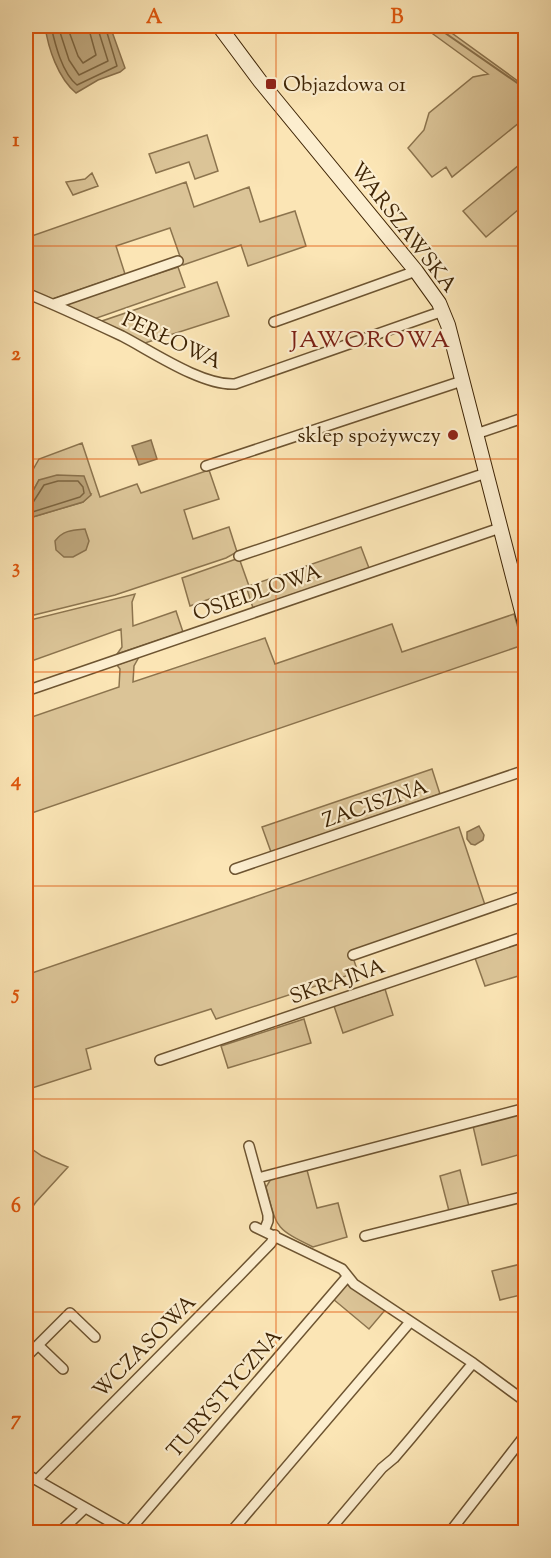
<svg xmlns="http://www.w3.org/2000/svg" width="551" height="1558" viewBox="0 0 551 1558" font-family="'Sorts Mill Goudy',serif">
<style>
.green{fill:#dbc497;stroke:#8c744e;stroke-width:1.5}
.water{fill:#bba379;stroke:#89704b;stroke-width:1.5}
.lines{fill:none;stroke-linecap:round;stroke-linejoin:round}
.shore{stroke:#7c643f;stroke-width:1.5}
.stream{stroke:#89704b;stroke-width:2}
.street-casing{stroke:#6d5431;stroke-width:12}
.secondary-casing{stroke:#3e2405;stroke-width:16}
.street{stroke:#fceecf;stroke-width:9}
.secondary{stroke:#fceecf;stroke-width:14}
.grid{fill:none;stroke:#e0560c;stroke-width:1.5;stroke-opacity:0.55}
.poi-dot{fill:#8f2418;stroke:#fceecf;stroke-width:2}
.labels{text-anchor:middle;stroke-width:4.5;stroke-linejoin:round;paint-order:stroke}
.poi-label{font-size:21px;fill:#3e2405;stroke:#fceecf;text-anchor:start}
.street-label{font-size:21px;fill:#3e2405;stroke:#fceecf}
.quarter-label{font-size:24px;letter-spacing:1.5px;fill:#7a1f14;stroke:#fceecf}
.neatline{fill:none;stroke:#e0560c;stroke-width:2}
.grid-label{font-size:20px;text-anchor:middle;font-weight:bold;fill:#e0560c}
</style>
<rect width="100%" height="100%" fill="#fbe5b5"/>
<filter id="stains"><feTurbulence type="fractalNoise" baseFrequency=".00333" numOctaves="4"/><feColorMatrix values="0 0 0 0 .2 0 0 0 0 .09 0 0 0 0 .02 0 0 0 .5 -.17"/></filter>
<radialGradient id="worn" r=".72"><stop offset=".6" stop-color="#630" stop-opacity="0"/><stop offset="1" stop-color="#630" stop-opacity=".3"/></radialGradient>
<path class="green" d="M425,26H442L522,84L525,81V118L452,177L446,167L432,177L408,148L424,130L429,113L473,77L488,74L433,34Z
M207,135L218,171L195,179L189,162L156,173L149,154Z
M525,160V204L486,237L463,211Z
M92,173L98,186L73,195L66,182L85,179Z
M186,182L194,207L249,187L260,222L295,211L306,246L248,266L241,245L183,265L170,228L116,246L125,274L50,300L26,290V238Z
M178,267L185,287L94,319L60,305Z
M217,282L229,316L142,344L99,322Z
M82,443L100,497L137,484L141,493L209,470L219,499L184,510L193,539L229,527L237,552L226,558L115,595L26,617V519L83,502L91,494L39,480L26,504V482L39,459Z
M361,547L369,568L253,608L246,586L190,606L182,578L239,558L249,586Z
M135,594L132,602L133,626L176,611L183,632L117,654L122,647L121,629L26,663V621Z
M514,614L523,645L26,815V719L119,687L120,669L117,665L139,657L134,666L133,682L265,638L275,664L392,624L402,652Z
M432,769L440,794L271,852L262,827Z
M459,827L485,905L351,952L358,972L216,1019L211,1009L86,1049L91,1069L26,1090V975Z
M521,943L525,958V974L485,986L475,958Z
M385,989L393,1015L343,1033L334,1006Z
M304,1019L311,1043L228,1068L221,1046Z
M520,1114L525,1134V1153L482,1165L473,1126Z
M26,1145L42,1156L68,1167L36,1202L26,1216Z
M307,1170L317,1208L338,1203L347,1237L313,1247C274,1228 277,1228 266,1187L271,1179Z
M460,1170L469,1206L449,1211L440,1176Z
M525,1263V1294L500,1300L492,1271Z
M348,1284L386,1309L369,1329L333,1299L345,1285Z"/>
<path class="water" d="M45,26H110L125,68L120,72L98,80L76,93C58,78 48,48 45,26Z
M151,440L157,459L139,465L132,446Z
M57,475L84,476L91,495L83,502L26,519V504L39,480Z
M85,529L89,541L86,550L73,557H64L56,550L55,541C63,530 73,530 85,529Z
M479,826L484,835L483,840L475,845L471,844L467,839V832Z"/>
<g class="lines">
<path class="shore" d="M51,26C55,44 62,73 77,85L117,66L105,26
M58,26L69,60L79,75L108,61L97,26
M67,26L78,56L83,63L96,55L88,26
M26,506L32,504L44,485L58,481H78L83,487L84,493L80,497L26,514"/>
<path class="stream" d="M435,26L526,89"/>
<defs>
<path id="street" d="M26,293C58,306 90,321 122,336C151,351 202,386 235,384L443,311
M54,304L178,261
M274,322L416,271
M476,434L526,417
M206,466L462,381
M239,556L486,473
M26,691L500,528
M235,869L526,770
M353,955L526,895
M160,1060L526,936
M249,1146L268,1215V1221L264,1231
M258,1178L526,1108
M255,1227L342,1269L354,1284L473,1363L526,1402
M365,1236L526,1196
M38,1345L63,1369
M26,1357L70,1313L95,1337
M26,1474L128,1532
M37,1480L240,1275L271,1243L275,1235
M60,1532L84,1509
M128,1532L347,1277
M231,1532L410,1322
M328,1532L382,1468L394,1458L411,1438L473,1363
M450,1532L526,1434"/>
<path id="secondary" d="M219,26L260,81L416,271L439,303L448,325L526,627"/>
</defs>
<use href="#street" class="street-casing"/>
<use href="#secondary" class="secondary-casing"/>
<use href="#street" class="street"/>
<use href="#secondary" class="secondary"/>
</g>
<path class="grid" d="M276,26V1532M26,246H526M26,459H526M26,672H526M26,886H526M26,1099H526M26,1312H526"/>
<g class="poi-dot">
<rect x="265" y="78" width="12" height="12" rx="3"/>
<circle cx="453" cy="435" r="6"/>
</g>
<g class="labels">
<g class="poi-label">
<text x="283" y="91">Objazdowa 01</text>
<text x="441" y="442" text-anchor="end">sklep spożywczy</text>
</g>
<g class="street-label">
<text transform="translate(404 227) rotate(52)" y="7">WARSZAWSKA</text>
<text transform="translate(172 340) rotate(25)" y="7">PERŁOWA</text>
<text transform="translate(257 592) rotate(-19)" y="7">OSIEDLOWA</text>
<text transform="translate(375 803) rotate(-19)" y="7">ZACISZNA</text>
<text transform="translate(337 981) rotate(-19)" y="7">SKRAJNA</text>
<text transform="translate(144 1346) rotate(-45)" y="7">WCZASOWA</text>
<text transform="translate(224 1393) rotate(-49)" y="7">TURYSTYCZNA</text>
</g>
<g class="quarter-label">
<text x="371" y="347">JAWOROWA</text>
</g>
</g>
<rect width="551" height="1558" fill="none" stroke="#fbe5b5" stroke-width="66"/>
<rect x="33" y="33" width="485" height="1492" class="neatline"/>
<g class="grid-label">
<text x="154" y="23">A</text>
<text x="397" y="23">B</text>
<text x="16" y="146">1</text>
<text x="16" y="360">2</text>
<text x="16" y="573">3</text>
<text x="16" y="786">4</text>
<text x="16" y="999">5</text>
<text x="16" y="1212">6</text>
<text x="16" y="1425">7</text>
</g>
<rect width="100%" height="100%" filter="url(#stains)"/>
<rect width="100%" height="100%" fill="url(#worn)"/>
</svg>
